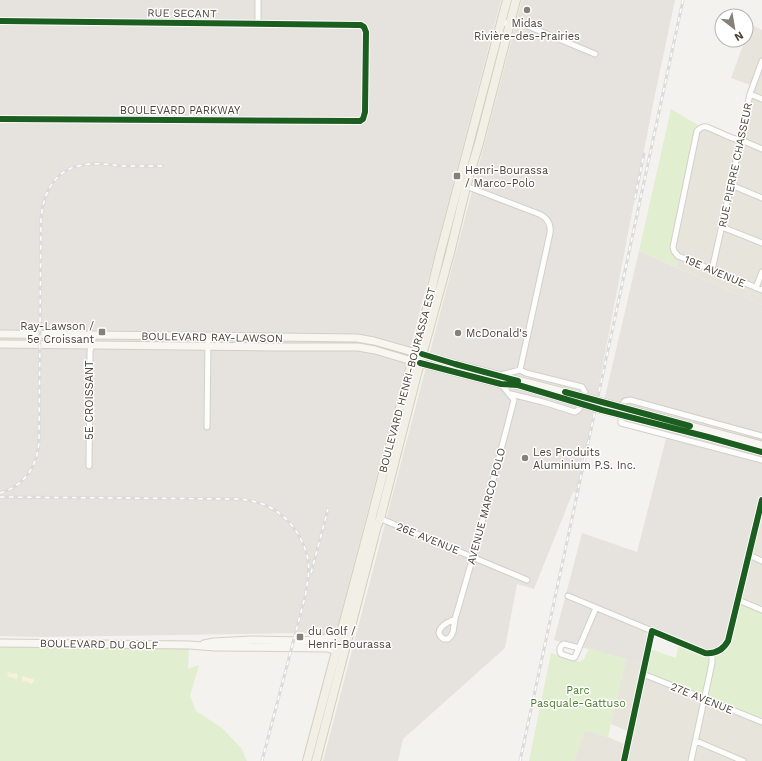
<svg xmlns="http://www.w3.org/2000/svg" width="762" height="761" viewBox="0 0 762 761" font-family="'Work Sans',sans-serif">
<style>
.residential{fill:#e7e4dc}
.industrial{fill:#e6e2de}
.green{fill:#e1eecf}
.sand{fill:#f7f0da}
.parking{fill:#e6e3df}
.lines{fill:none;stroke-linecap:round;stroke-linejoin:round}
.street-casing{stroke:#d2d0cb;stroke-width:7}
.secondary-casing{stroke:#d3cfc5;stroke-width:9}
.primary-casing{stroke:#d6cebb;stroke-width:10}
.street{stroke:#fdfdfc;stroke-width:5}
.secondary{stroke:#f7f6f1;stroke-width:7}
.primary{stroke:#f2efe6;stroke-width:8}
.rail-casing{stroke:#dbdbda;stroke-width:3}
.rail{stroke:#fff;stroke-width:1.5;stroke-dasharray:4.5;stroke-linecap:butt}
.secondary-bridge-casing{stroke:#d3cfc5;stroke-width:9;stroke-linecap:butt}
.secondary-bridge{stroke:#f7f6f1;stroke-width:7}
.cycleway-casing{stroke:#fff;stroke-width:8}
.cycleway{stroke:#1b5e20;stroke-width:6}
.poi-dot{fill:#868178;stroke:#fff;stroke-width:1.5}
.labels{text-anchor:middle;stroke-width:3;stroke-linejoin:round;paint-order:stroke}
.street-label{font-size:11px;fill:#4b4439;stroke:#fff}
.poi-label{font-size:11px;fill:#4b4439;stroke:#fff;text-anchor:start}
.park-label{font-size:11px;fill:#4a7f2a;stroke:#fff}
</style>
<rect width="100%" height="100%" fill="#f4f2ee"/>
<path class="residential" d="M750,24L762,30V305L676,267L678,256L673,247L697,131L707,127L741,140L753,86L731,78L745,40H746V37Z
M762,509V610L738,600Z
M626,659L644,665L762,722V761H574L585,730L608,737L626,745L630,732L611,724Z"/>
<path class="industrial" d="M0,0H501L338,625L334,631L326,634L300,633L45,637L0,636Z
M522,0H675L653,104L578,493L573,492L534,589L517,584L505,648L403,739L398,761H323Z
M639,251L762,305V507L726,644L712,653L652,631L644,665L626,659L554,640L582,533L637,552L669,427L602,410Z"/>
<path class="green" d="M671,109L701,127L699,129L673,247L678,256L676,267L639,251Z
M738,600L762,610V722L643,674L647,648L676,658L679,642L707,653L724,647Z
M0,643L189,645L188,669L199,665L190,696L196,711L222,728L242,749L244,755L247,761H0Z
M589,648L626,659L608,737L585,730L574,761H529L551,653L580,662L584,659Z"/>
<path class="sand" d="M9,672L12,674L17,673L18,677L16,680L11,677L9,678L8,676L7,673Z
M22,676H24L27,678H29L31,679L33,678L34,680V682L31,684L26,681L23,682L22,680Z"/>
<path class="parking" d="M440,320L446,322L442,337L457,341L454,354L433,348Z"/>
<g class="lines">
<defs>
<path id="street" d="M0,21L358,25H361L364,27L366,32L365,112L363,119L360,121L0,119
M258,24V0
M501,24L510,22H518L595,54
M750,94L762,99
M762,149L741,140L732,138L707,127C703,126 700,128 697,131L673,247L674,251L678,256L762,290
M463,185L539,214C548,218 551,224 550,233L520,370
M731,185L762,198
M722,227L762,243
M712,270L731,185L750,94L762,61
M756,288L762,272
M500,375L520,370L526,373L582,387L585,392C583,399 582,410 575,412L543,402L511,394
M207,427L208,336
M762,436L630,400C627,401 625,400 624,402C622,405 621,419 621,423L625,424L762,460
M89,466L90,351L94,335
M379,518L527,580
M749,555L762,561
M568,596L698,650C711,655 722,654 728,641L762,500
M738,600L762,610
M455,619C447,622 431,631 444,639H448L451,636L453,632L455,619L473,557L514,400L501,384
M579,648L564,644L562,645L560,648V652L561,654L573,658L575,657L596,608
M643,674L762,722
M696,741L743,761
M624,761L652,631
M691,761L712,663V653"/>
<path id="secondary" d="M0,334L357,338L374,341L455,364L517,380
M0,344L275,347H358L375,350L412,361L501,384L518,385
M709,431L762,445
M708,437L762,452
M0,643L189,645L215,647L327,648L341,652
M204,644L214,642L252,640L303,641L334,637L344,638"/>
<path id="primary" d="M307,761L372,516L412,361L418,345L440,254L507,0
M316,761L344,653L348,638L377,526L380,519L418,370L450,253L466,187L479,143L516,0"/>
</defs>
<use href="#street" class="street-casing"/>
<use href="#secondary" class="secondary-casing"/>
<use href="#primary" class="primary-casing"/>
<use href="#street" class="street"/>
<use href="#secondary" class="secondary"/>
<use href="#primary" class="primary"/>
<defs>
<path id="rail" d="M635,198L644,154
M0,493C25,486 38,465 39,440L41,218C44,187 59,165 92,164C102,163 112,165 123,166C136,166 149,166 163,166
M0,497L238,499C247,500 256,501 265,505C287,514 304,537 308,560C310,572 307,585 305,597
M311,573L328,509
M262,761L306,593
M520,761L683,0"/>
</defs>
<use href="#rail" class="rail-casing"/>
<use href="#rail" class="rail"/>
<defs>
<path id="secondary-bridge" d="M517,380L614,405L709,431
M522,386L602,410L708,437"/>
</defs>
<use href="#secondary-bridge" class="secondary-bridge-casing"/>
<use href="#secondary-bridge" class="secondary-bridge"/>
<defs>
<path id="cycleway" d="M0,21L358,25H361L364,27L366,32L365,112L363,119L360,121L0,119
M422,354L455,364L518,381
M420,363L501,384L518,385L602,410L708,437L762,452
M565,392L690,426
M624,761L652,631L705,653C715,654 723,650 728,641L762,500"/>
</defs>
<use href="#cycleway" class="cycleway-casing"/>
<use href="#cycleway" class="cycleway"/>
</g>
<g class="poi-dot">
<circle cx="527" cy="10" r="4"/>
<rect x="453" y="172" width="8" height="8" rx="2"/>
<rect x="98" y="328" width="8" height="8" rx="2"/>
<circle cx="458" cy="333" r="4"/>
<circle cx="525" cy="458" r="4"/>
<rect x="296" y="633" width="8" height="8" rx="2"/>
</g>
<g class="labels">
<g class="street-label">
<text transform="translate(182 13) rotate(1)" y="4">RUE SECANT</text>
<text x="180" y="114">BOULEVARD PARKWAY</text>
<text transform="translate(735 165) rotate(-78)" y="4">RUE PIERRE CHASSEUR</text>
<text transform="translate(715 271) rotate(23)" y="4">19E AVENUE</text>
<text transform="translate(212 337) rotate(1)" y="4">BOULEVARD RAY-LAWSON</text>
<text transform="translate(407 380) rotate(-75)" y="4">BOULEVARD HENRI-BOURASSA EST</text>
<text transform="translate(89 400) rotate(-90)" y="4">5E CROISSANT</text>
<text transform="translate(486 506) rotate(-75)" y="4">AVENUE MARCO POLO</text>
<text transform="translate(428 538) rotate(22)" y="4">26E AVENUE</text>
<text transform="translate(99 644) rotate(1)" y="4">BOULEVARD DU GOLF</text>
<text transform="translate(702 698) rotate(22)" y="4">27E AVENUE</text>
</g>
<g class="poi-label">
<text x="527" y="27" text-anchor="middle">Midas<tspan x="527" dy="13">Rivière-des-Prairies</tspan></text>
<text x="465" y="174">Henri-Bourassa<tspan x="465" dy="13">/ Marco-Polo</tspan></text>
<text x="94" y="330" text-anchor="end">Ray-Lawson /<tspan x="94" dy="13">5e Croissant</tspan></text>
<text x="466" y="337">McDonald's</text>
<text x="533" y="456">Les Produits<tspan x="533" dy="13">Aluminium P.S. Inc.</tspan></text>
<text x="308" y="635">du Golf /<tspan x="308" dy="13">Henri-Bourassa</tspan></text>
</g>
<g class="park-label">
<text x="578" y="694">Parc<tspan x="578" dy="13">Pasquale-Gattuso</tspan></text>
</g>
</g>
<g transform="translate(734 28) rotate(149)"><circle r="19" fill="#ffffff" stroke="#b7b4b0"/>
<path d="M0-3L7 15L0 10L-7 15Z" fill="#868178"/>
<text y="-6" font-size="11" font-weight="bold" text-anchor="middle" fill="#4b4439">N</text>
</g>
</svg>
